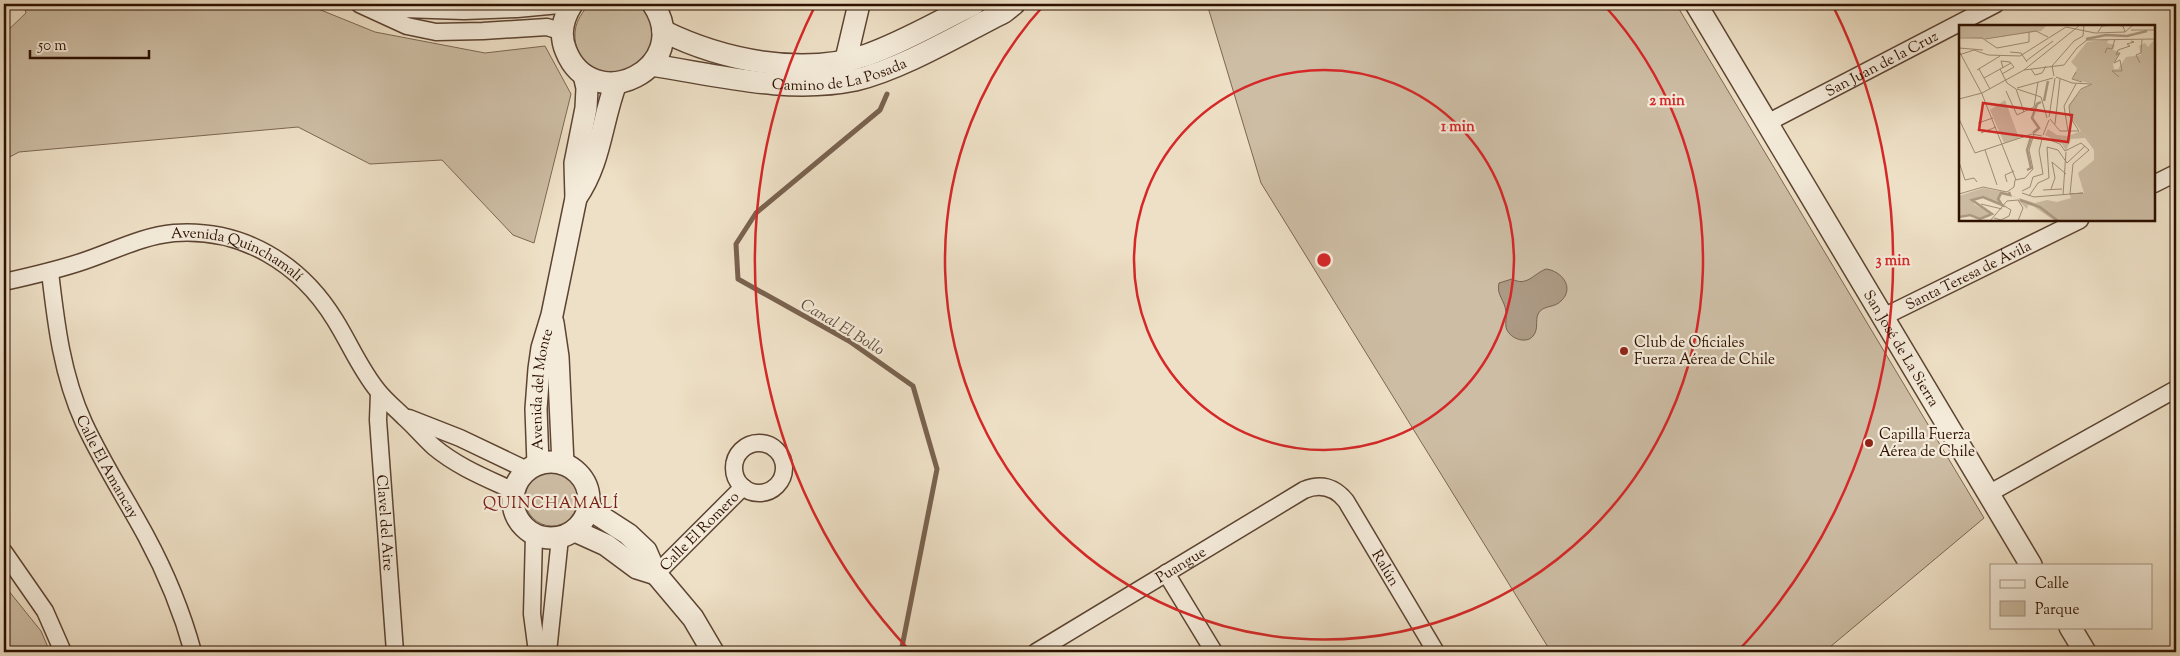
<svg xmlns="http://www.w3.org/2000/svg" width="2180" height="656" viewBox="0 0 2180 656" font-family="'Sorts Mill Goudy',serif">
<style>
.green{fill:#cdbda4;stroke:#7d6652}
.water{fill:#ac9983;stroke:#79624f}
.lines{fill:none;stroke-linecap:round;stroke-linejoin:round}
.stream{stroke:#79624f;stroke-width:5}
.minor-casing{stroke:#5d4432;stroke-width:19}
.tertiary-casing{stroke:#5d4432;stroke-width:24}
.minor{stroke:#f4ebda;stroke-width:16}
.tertiary{stroke:#f4ebda;stroke-width:21}
.ring{fill:none;stroke:#d62828;stroke-width:2.5}
.poi-dot{fill:#8f2418;stroke:#f4ebda;stroke-width:2}
.labels{text-anchor:middle;stroke-width:4.5;stroke-linejoin:round;paint-order:stroke}
.street-label{font-size:15px;fill:#2d1000;stroke:#f4ebda}
.poi-label{font-size:15px;fill:#2d1000;stroke:#f4ebda;text-anchor:start}
.water-label{font-size:16px;font-style:italic;fill:#664e3b;stroke:#f4ebda}
.neighbourhood-label{font-size:16px;letter-spacing:1px;fill:#7a1f14;stroke:#f4ebda}
.inset-river{fill:none;stroke:#ac9983;stroke-width:2.5}
.inset-road{fill:none;stroke:#a18d77;stroke-width:1}
.view{fill:#d62828;fill-opacity:0.15;stroke:#d62828;stroke-width:2.5}
.inset-edge{fill:none;stroke:#2d1000;stroke-width:2.5}
.centre{fill:#d62828;stroke:#f4ebda;stroke-width:2.5}
.ring-label{font-size:15px;text-anchor:middle;font-weight:bold;fill:#d62828;stroke:#f4ebda;stroke-width:4.5;stroke-linejoin:round;paint-order:stroke}
</style>
<rect width="100%" height="100%" fill="#eee0c6"/>
<filter id="stains"><feTurbulence type="fractalNoise" baseFrequency=".004" numOctaves="4"/><feColorMatrix values="0 0 0 0 .2 0 0 0 0 .09 0 0 0 0 .02 0 0 0 .5 -.17"/></filter>
<radialGradient id="worn" r=".72"><stop offset=".6" stop-color="#630" stop-opacity="0"/><stop offset="1" stop-color="#630" stop-opacity=".3"/></radialGradient>
<path class="green" d="M24,4H306L375,32L485,53L545,46L571,94L534,243L513,235L442,160L370,164L298,127L19,152L4,160V34L26,13Z
M591,4H637C648,12 655,27 652,41C640,92 565,76 576,26C579,17 584,9 591,4Z
M1207,4H1676L1984,518L1824,652H1551L1261,183Z
M525 499a27 27 0 1 1 54 0a27 27 0 1 1-54 0Z
M4,585L41,631L50,652H4Z"/>
<path class="water" d="M1546,269C1562,271 1575,288 1561,301C1555,308 1542,305 1538,314C1535,321 1539,329 1533,336C1526,345 1508,338 1506,327C1505,322 1507,317 1506,312C1505,300 1496,295 1499,283L1512,279C1527,287 1533,274 1546,269Z"/>
<g class="lines">
<path class="stream" d="M887,94L880,110L756,213L736,244L738,279L849,341L913,386L937,469L901,652"/>
<defs>
<g id="minor">
<path d="M359,4L407,26L436,32L483,31L547,27L563,32"/>
<path d="M372,8L464,11L517,9L570,4"/>
<path id="s1" d="M1767,123L1996,4"/>
<path d="M2154,184L2176,173"/>
<path id="s2" d="M50,272C56,324 62,375 84,423C102,462 126,499 146,536C166,573 182,612 193,652"/>
<path id="s3" d="M4,282C31,276 58,270 84,261C114,251 142,236 174,233C242,228 300,263 335,320C350,344 360,369 378,391C386,401 396,409 405,418C415,427 424,438 434,447C458,467 486,478 514,491"/>
<path id="s4" d="M1883,317L2080,220"/>
<path id="s5" d="M379,393L378,420L395,652"/>
<path d="M409,418L460,438L527,470"/>
<circle cx="759" cy="468" r="25"/>
<path d="M1988,494L2176,389"/>
<path d="M534,535L532,614L537,652"/>
<path d="M4,552L45,611L63,652"/>
<path d="M1166,573L1214,652"/>
<path id="s6" d="M656,574L743,487"/>
<path d="M548,652L560,538"/>
<path id="s7" d="M1036,652L1304,490C1321,483 1335,487 1346,501L1436,652"/>
</g>
<g id="tertiary">
<path d="M572,4C563,18 559,35 566,51C593,118 695,68 653,4"/>
<path id="s8" d="M1696,4L2031,565"/>
<path d="M663,31C722,60 802,77 867,55C904,42 939,21 974,4"/>
<path id="s9" d="M651,65C718,75 787,94 855,80C902,69 960,34 1004,12L1014,4"/>
<path d="M843,72L859,4"/>
<path d="M576,198C601,162 601,123 616,83"/>
<path d="M553,323L558,357L563,464"/>
<circle cx="551" cy="500" r="38"/>
<path id="s10" d="M538,464L536,409L539,369L542,348L552,315L576,198L575,163L586,108L587,88L584,75"/>
<path d="M589,509L628,534L646,551L656,574L693,618L713,652"/>
<path d="M575,531L606,545L637,568L656,574"/>
<path d="M2070,627L2085,652"/>
</g>
</defs>
<use href="#minor" class="minor-casing"/>
<use href="#tertiary" class="tertiary-casing"/>
<use href="#minor" class="minor"/>
<use href="#tertiary" class="tertiary"/>
</g>
<g class="ring">
<circle cx="1324" cy="260" r="190"/>
<path d="M1603 4A379 379 0 1 1 1045 4"/>
<path d="M911 652A569 569 0 0 1 815 6M1833 6A569 569 0 0 1 1737 652"/>
</g>
<g class="poi-dot">
<circle cx="1624" cy="351" r="5"/>
<circle cx="1869" cy="443" r="5"/>
</g>
<g class="labels">
<g class="street-label">
<text dy="5" stroke="none"><textPath href="#s1" startOffset="129">San Juan de la Cruz</textPath></text>
<text dy="5" stroke="none"><textPath href="#s9" startOffset="191">Camino de La Posada</textPath></text>
<text dy="5" stroke="none"><textPath href="#s3" startOffset="245">Avenida Quinchamalí</textPath></text>
<text dy="5" stroke="none"><textPath href="#s4" startOffset="95">Santa Teresa de Ávila</textPath></text>
<text dy="5" stroke="none"><textPath href="#s8" startOffset="401">San José de La Sierra</textPath></text>
<text dy="5" stroke="none"><textPath href="#s10" startOffset="75">Avenida del Monte</textPath></text>
<text dy="5" stroke="none"><textPath href="#s2" startOffset="205">Calle El Amancay</textPath></text>
<text dy="5" stroke="none"><textPath href="#s5" startOffset="130">Clavel del Aire</textPath></text>
<text dy="5" stroke="none"><textPath href="#s6" startOffset="61">Calle El Romero</textPath></text>
<text dy="5" stroke="none"><textPath href="#s7" startOffset="169">Puangue</textPath></text>
<text dy="5" stroke="none"><textPath href="#s7" startOffset="438">Ralún</textPath></text>
</g>
<g class="poi-label">
<text x="1634" y="347">Club de Oficiales<tspan x="1634" dy="17">Fuerza Aérea de Chile</tspan></text>
<text x="1879" y="439">Capilla Fuerza<tspan x="1879" dy="17">Aérea de Chile</tspan></text>
</g>
<g class="water-label">
<text transform="translate(843 326) rotate(31)" y="6">Canal El Bollo</text>
</g>
<g class="neighbourhood-label">
<text x="551" y="508">QUINCHAMALÍ</text>
</g>
</g>
<g transform="translate(1959 25)">
<rect width="196" height="196" fill="#eee0c6"/>
<path d="M88,0L82,6L26,14L0,12L1,0ZM150,14L148,18L156,20L154,25L161,27L154,39L155,44H159L167,32L182,30L180,21L186,18L189,22L196,14V196H96L74,181L69,180L68,184L59,175L60,173L76,178L88,175L98,177L112,173L111,170L125,168L119,148L135,135V125L126,113L112,114L107,126L103,119L86,110L89,104L98,110L109,111L122,106L111,91L110,80L123,64L133,59L114,54L118,43L112,37L128,17ZM46,75L60,113L45,118L31,85ZM24,163L44,167L59,173L43,168L41,174L43,180L24,171L14,174L15,179L33,189L21,193L11,189L0,191V171Z" fill="#cdbda4"/>
<path class="inset-river" d="M127,14L147,10L168,11L188,6M85,76L89,56M74,108L80,103L73,93L78,79L82,77M68,145L72,143L68,125L72,112M61,175L81,182L99,196M0,192L11,190L21,194L33,189L13,175L24,172L43,180L39,174L42,168L51,170L50,167"/>
<path class="inset-road" d="M172,5H197M139,7L143,1L157,0L164,1L166,7M0,13H23L38,23M26,14L77,6L89,12M0,23L24,25M38,23L70,17V7M0,26L23,69M51,27L62,28L68,37M146,28L148,23L153,24L156,14M0,30L15,25L29,30L61,31L107,2L136,8L166,7L174,0M67,36L94,16M181,38L177,30L182,28L183,15M20,44L31,64M41,44L48,58L57,64M72,44L76,50L83,48L87,41M18,45L41,31M65,45L121,0M117,47L113,54L123,57M43,49L55,42L51,37L42,36L44,43M95,51L93,41L115,16L124,11L125,0M97,52L113,58L132,59M160,52L153,46H163L161,35L155,38L161,28L157,30L159,25L171,21L168,19L175,17L172,16M25,53L52,38M58,63L94,53M57,64L65,87M58,64L82,72L88,93M47,66L58,90L75,82L79,57M23,69L57,155M0,74L23,68L65,45L105,40L118,23L128,15L197,14M90,92L96,53M0,94L16,128L73,109L83,111M91,94L101,106H120M19,98L34,93M96,99L101,54M109,106L105,81L117,59M120,106L111,92L110,81L122,64L133,59M22,108L37,102M84,110L90,95M86,113L101,119L106,126L122,118L130,125L114,139L111,169M26,125L38,160M0,137L6,155L15,153L18,157M48,157L46,150L55,146M55,162L56,155L66,153L74,144L70,125L75,109M92,164L96,153L93,137L107,149M84,165L103,164M63,166L71,162L74,152L84,149L80,126L83,114M63,168L75,172L124,168L111,169M0,169L24,162L48,167L55,162M104,170L107,127M70,171L79,158L90,153L88,122L99,125L108,138L126,121M59,175L64,183L59,196M22,179L43,184M35,193L42,195L50,191L52,185L44,180M31,196L48,176L59,175"/>
<path class="view" d="M24,78L113,90L109,117L20,105Z"/>
<rect width="196" height="196" class="inset-edge"/>
</g>
<circle cx="1324" cy="260" r="8" class="centre"/>
<g class="ring-label">
<text x="1667" y="105">2 min</text>
<text x="1458" y="131">1 min</text>
<text x="1893" y="265">3 min</text>
</g>
<rect width="2180" height="656" fill="none" stroke="#eee0c6" stroke-width="20"/>
<rect x="5" y="5" width="2170" height="646" fill="none" stroke="#2d1000" stroke-width="2.5"/>
<rect x="10" y="10" width="2160" height="636" fill="none" stroke="#2d1000"/>
<rect x="1990" y="564" width="162" height="65" fill="#f4ebda" stroke="#a49383"/>
<rect x="2000" y="580" width="25" height="8" fill="#f4ebda" stroke="#a49383"/>
<text x="2035" y="588" font-size="15" fill="#2d1000">Calle</text>
<rect x="2000" y="601" width="25" height="15" fill="#cdbda4" stroke="#a49383"/>
<text x="2035" y="614" font-size="15" fill="#2d1000">Parque</text>
<path d="M30 50v8h119v-8" fill="none" stroke="#2d1000" stroke-width="2.5"/>
<text x="38" y="50" font-size="15" fill="#2d1000" stroke="#f4ebda" stroke-width="4" paint-order="stroke">50 m</text>
<rect width="100%" height="100%" filter="url(#stains)"/>
<rect width="100%" height="100%" fill="url(#worn)"/>
</svg>
